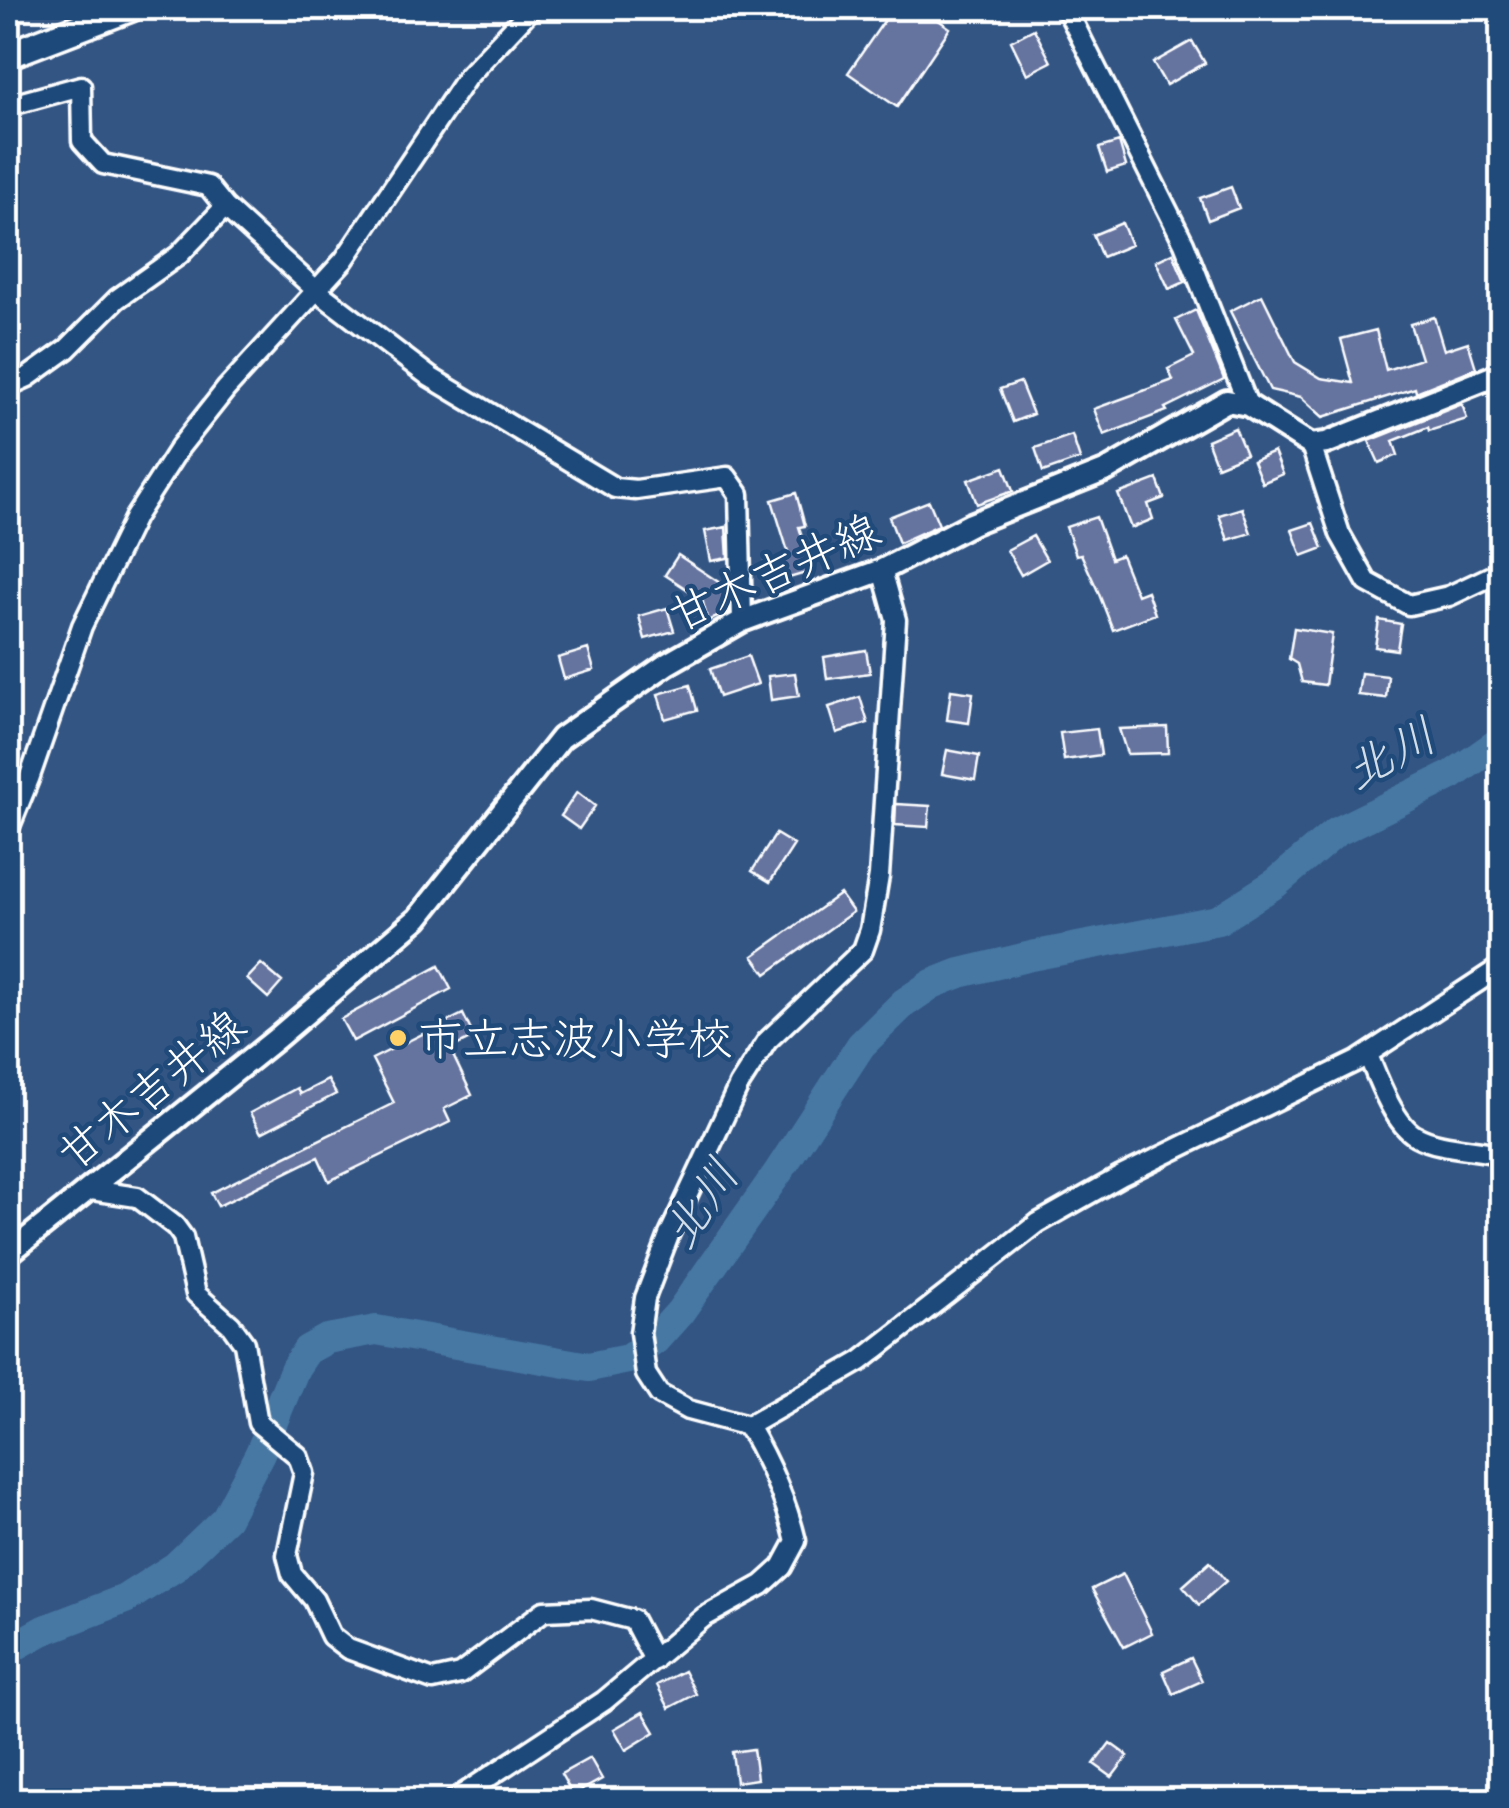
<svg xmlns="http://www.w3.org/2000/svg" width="1509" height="1808" viewBox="0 0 1509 1808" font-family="'Indie Flower','Klee One',sans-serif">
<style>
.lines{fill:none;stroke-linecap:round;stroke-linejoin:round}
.river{stroke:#4678a3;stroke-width:30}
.building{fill:#65739f;stroke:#fff;stroke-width:2.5}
.minor-casing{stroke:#fff;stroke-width:25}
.major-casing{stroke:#fff;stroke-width:28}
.highway-casing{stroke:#fff;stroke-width:32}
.minor{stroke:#1f4a7a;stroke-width:18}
.major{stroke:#1f4a7a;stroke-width:20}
.highway{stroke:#1f4a7a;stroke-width:25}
.poi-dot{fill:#ffd166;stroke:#1f4a7a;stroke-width:4}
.labels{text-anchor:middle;stroke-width:9;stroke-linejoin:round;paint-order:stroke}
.street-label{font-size:45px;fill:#fff;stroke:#1f4a7a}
.poi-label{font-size:45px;fill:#fff;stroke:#1f4a7a;text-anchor:start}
.water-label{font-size:48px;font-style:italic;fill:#d1dde8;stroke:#1f4a7a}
</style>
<rect width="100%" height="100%" fill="#335584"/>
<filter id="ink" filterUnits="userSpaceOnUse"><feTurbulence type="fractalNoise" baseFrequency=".01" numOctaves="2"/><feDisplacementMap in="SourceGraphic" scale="20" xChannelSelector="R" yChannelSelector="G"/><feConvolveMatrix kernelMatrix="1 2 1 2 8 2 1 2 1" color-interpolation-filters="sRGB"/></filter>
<g filter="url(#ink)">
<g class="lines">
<path class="river" d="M8,1650L42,1631L125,1599L175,1567L226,1518L260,1453L295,1368L307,1350L327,1339L376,1330L589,1367L628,1359L655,1340L680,1312L779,1171L861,1045L904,1003L932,984L960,973L1031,956L1218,920L1276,883L1336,832L1452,775L1502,740"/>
</g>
<path class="building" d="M893,8H921L950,28L897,107L848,73Z
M1034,29L1051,62L1027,74L1011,41Z
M1192,41L1205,63L1166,85L1153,63Z
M1119,142L1126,166L1107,172L1099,148Z
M1231,187L1239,208L1208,220L1200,198Z
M1122,223L1131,245L1102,257L1093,235Z
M1173,253L1185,282L1169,289L1156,261Z
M1262,295L1295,362L1321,378L1353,383L1341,339L1376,330L1386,370L1421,359L1410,324L1434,317L1444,350L1468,342L1476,368L1416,392L1415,388L1323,417L1301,397L1270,390L1230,311Z
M1196,310L1224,379L1165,408L1167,411L1104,435L1094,409L1173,380L1168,369L1194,356L1176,320Z
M1020,382L1033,414L1013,422L1000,389Z
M1462,404L1467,419L1429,431L1428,427L1393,441L1398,455L1379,463L1369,441Z
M1235,428L1246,454L1217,466L1207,440Z
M1072,435L1080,459L1043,472L1035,448Z
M1274,452L1283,474L1262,483L1253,461Z
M1004,467L1013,491L977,504L968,480Z
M1157,479L1164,498L1148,504L1153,519L1131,528L1118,494Z
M796,493L805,526L799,527L813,571L772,583L765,562L789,555L772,500Z
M929,501L939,525L899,543L889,517Z
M1242,508L1251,533L1228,540L1219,515Z
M1096,517L1111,559L1121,555L1137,595L1147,591L1155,614L1113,630L1097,589L1081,554L1076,555L1066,527Z
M1313,523L1323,548L1302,556L1292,530Z
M726,527L728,558L711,561L705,531Z
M1033,536L1047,560L1021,575L1007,550Z
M678,555L723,585L729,612L708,621L702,599L665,575Z
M667,608L674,631L645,639L639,616Z
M1379,620L1401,624L1397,650L1375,647Z
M1294,628L1332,634L1325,685L1302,682L1297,664L1289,659Z
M588,649L594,670L564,679L558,658Z
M866,650L870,673L827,679L824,657Z
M748,656L758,684L719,697L710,669Z
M795,673L799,696L771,700L768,676Z
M1361,673L1388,676L1386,698L1358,695Z
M690,685L697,710L665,719L658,694Z
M951,690L973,693L969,723L947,720Z
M860,697L868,723L837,733L829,707Z
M1167,727L1168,753L1127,754L1119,729Z
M1097,729L1101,755L1064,760L1060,733Z
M947,750L979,756L975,780L942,774Z
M577,792L595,806L579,829L561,816Z
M896,804L930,806L928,827L895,825Z
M776,834L794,845L770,882L752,871Z
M840,894L853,912L766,974L753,956Z
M261,964L282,982L268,998L247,979Z
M439,966L451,989L353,1041L341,1019Z
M463,1014L474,1037L450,1049L472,1095L444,1109L450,1122L329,1181L318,1157L218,1206L211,1193L394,1103L372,1059Z
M328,1080L336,1094L261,1133L250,1113L297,1088L300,1094Z
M1210,1562L1226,1581L1199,1605L1183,1586Z
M1123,1574L1152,1633L1124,1647L1092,1589Z
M1191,1658L1202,1681L1173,1694L1163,1671Z
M684,1671L696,1694L669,1708L657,1685Z
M643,1712L655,1732L626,1750L614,1729Z
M1110,1743L1128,1756L1112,1777L1094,1764Z
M753,1749L757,1779L736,1782L732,1752Z
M590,1758L602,1779L573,1795L561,1774Z"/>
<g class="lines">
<defs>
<path id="minor" d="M1066,8L1184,243L1248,405
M8,106L81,86L82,141L103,164L208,186L225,207L317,291L430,377L615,488L636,490L727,477L739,494L742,621
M8,386L28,377L67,349L117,299L179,255L225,207
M1311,445L1340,534L1367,582L1409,605L1449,596L1502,571
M882,570L896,620L879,876L870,930L863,950L767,1041L739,1085L669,1235L645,1298L640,1333L646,1374L659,1394L688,1410L748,1426L861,1361L1038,1223L1121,1176L1357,1061L1502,966
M8,831L29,779L82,626L135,517L180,447L226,389L344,260L467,77L532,8
M1368,1055C1377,1077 1394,1124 1416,1136C1440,1149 1475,1148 1502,1155
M91,1190L137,1197L175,1226L183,1237L196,1294L231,1325L244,1343L258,1423L298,1456L304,1473L287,1555L292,1574L314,1600L331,1636L348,1649L433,1680L460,1674L544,1611L591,1609L633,1620L654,1660
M454,1800L604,1701L704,1617L762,1585L782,1567L796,1541C786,1499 770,1464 748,1426"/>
<path id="major" d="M8,1254L277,1038L418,918L561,738L667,664L742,621L882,570L971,524L1107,470L1227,401L1248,405L1311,445L1326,443L1502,373"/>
<path id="highway" d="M8,55L131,8"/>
</defs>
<use href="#minor" class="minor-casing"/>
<use href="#major" class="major-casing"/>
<use href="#highway" class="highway-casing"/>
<use href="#minor" class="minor"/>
<use href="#major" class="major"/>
<use href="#highway" class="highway"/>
</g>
</g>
<circle class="poi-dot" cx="398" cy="1038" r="10"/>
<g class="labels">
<g class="street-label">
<text transform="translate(774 572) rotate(-24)" y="16">甘木吉井線</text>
<text transform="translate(151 1089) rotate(-39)" y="16">甘木吉井線</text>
</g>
<g class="poi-label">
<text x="418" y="1054">市立志波小学校</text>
</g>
<g class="water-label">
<text transform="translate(1390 753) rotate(-28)" y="17">北川</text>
<text transform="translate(700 1203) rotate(-56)" y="17">北川</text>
</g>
</g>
<rect width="1509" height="1808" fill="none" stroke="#1f4a7a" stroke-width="40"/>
<rect x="20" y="20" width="1469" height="1768" fill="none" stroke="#fff" stroke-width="4" filter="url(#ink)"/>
</svg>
